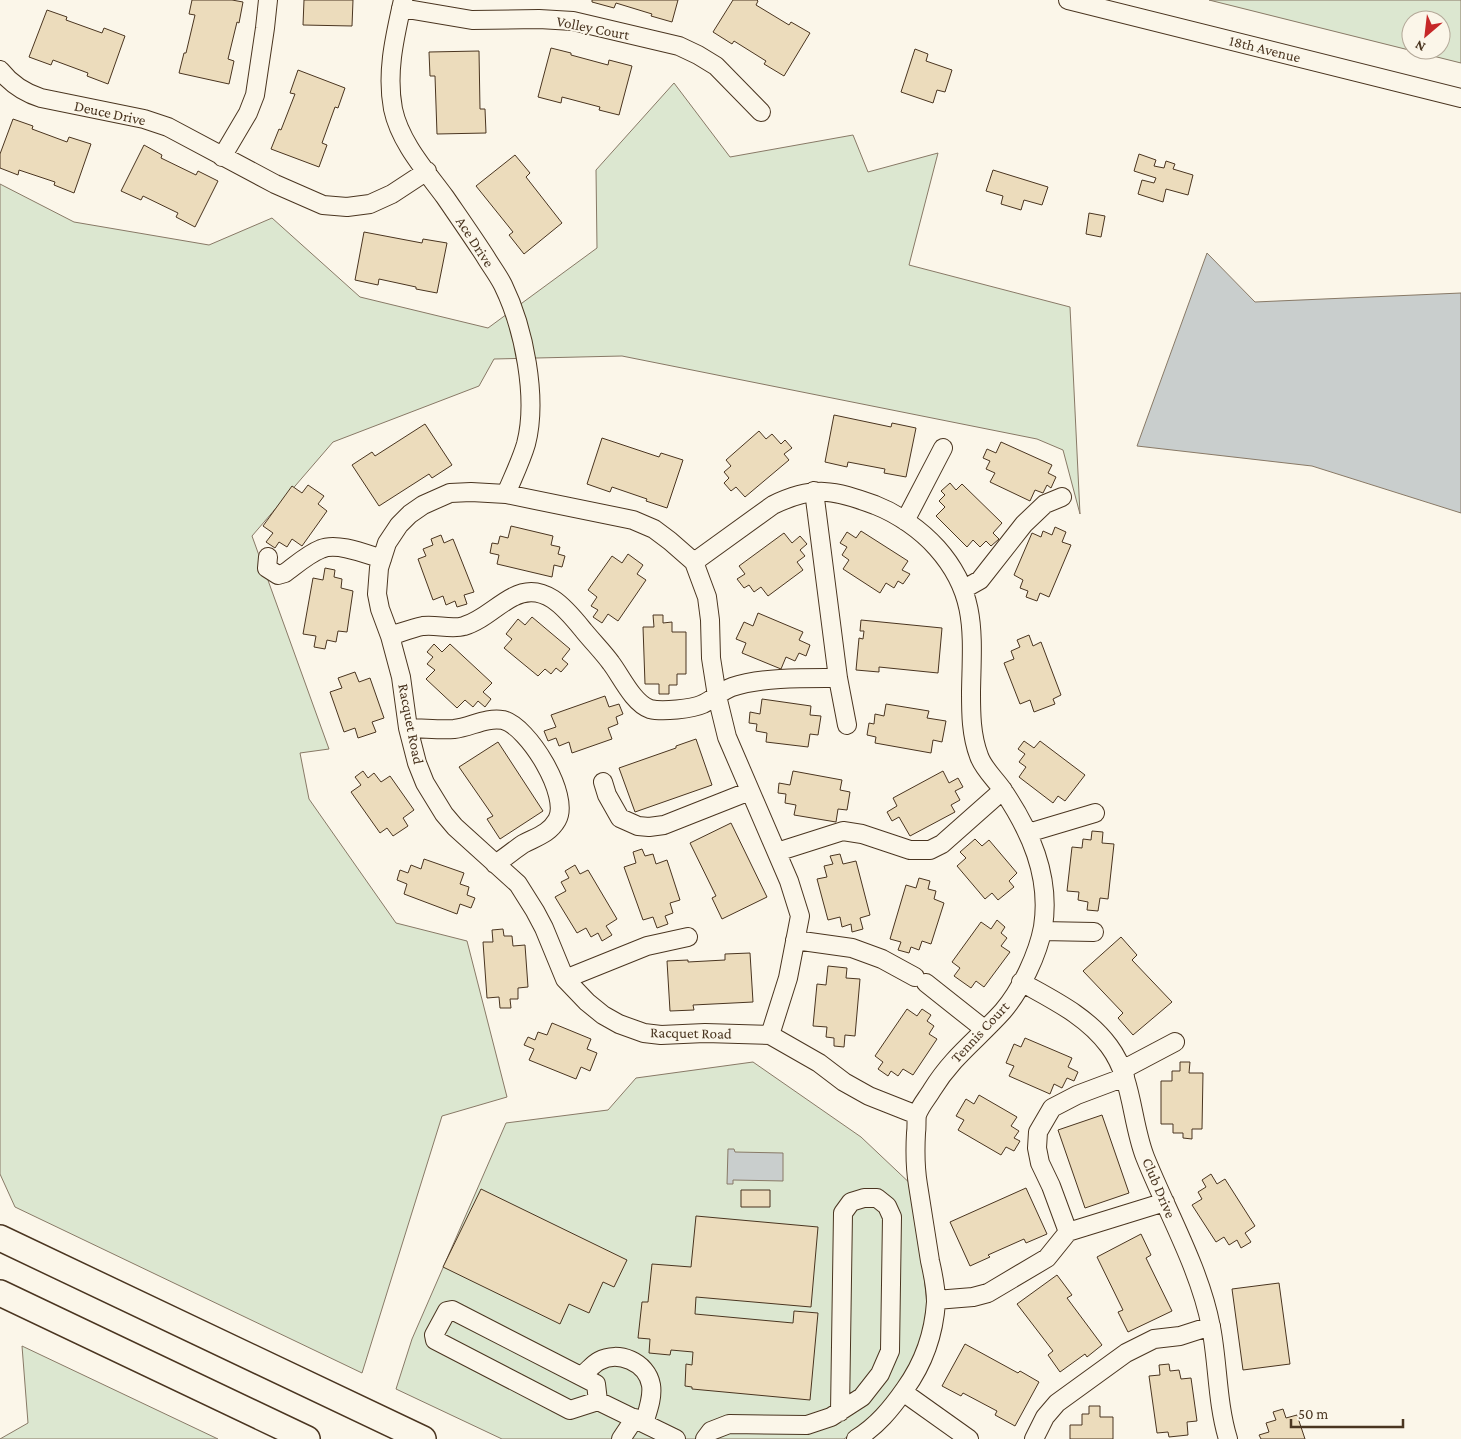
<svg xmlns="http://www.w3.org/2000/svg" width="1461" height="1439" viewBox="0 0 1461 1439" font-family="'Crimson Pro',serif">
<style>
.green{fill:#dce7d0;stroke:#887966;fill-rule:evenodd}
.water{fill:#c9cecd;stroke:#887966}
.building{fill:#ecdcbc;stroke:#4a3520}
.lines{fill:none;stroke-linecap:round;stroke-linejoin:round}
.minor-casing{stroke:#4a3520;stroke-width:20}
.highway-casing{stroke:#4a3520;stroke-width:28}
.minor{stroke:#fbf6e9;stroke-width:18}
.highway{stroke:#fbf6e9;stroke-width:25}
.labels{text-anchor:middle;stroke-width:4;stroke-linejoin:round;paint-order:stroke}
.street-label{font-size:15px;fill:#4a3520;stroke:#fbf6e9}
</style>
<rect width="100%" height="100%" fill="#fbf6e9"/>
<path class="green" d="M1209,0H1461V63ZM1411,20H1441V50H1411Z
M674,83L730,157L853,135L868,172L938,153L909,265L1070,307L1080,514L1063,450L1037,439L622,356L494,359L479,386L333,442L252,536L329,749L300,753L309,799L396,923L467,941L507,1097L442,1116L362,1373L15,1207L0,1174V184L74,222L209,245L272,218L360,297L488,328L597,248L596,170Z
M753,1062L861,1137L915,1188L930,1334L907,1395L844,1439H502L396,1389L412,1339L506,1123L608,1110L636,1078Z
M22,1346L218,1439H0L28,1423Z"/>
<path class="water" d="M1207,253L1255,302L1461,293V513L1312,466L1137,446Z
M728,1149H734L735,1152L783,1153V1181L733,1180V1184H727Z"/>
<path class="building" d="M192,0H232L243,2L239,23L237,22L228,59L234,61L229,84L179,73L184,53H186L195,15L189,14Z
M304,0H353L352,26L303,25Z
M592,0H678L672,22L651,16L652,14L616,3L614,8L592,2Z
M733,0H757L758,1L756,5L789,25L791,22L810,33L784,76L764,64L766,61L734,41L732,44L713,32Z
M47,10L67,17L66,20L102,33L104,28L125,36L108,84L87,76L88,73L53,60L51,65L29,57Z
M551,48L571,53V55L608,65L609,60L632,66L619,115L599,110L600,107L562,97L561,103L538,97Z
M915,49L928,54L926,61L952,70L945,92L937,90L933,103L901,92Z
M479,51L480,109H485L486,133L437,134L435,76H430L429,52Z
M298,70L345,88L338,108L335,107L322,143L327,145L319,167L271,149L279,129L281,130L295,94L290,93Z
M13,119L33,126L32,129L67,142L69,137L91,144L74,193L54,185L55,182L19,170L18,175L0,168V154Z
M144,145L162,155L161,158L196,175L198,171L218,181L195,227L176,217L178,213L143,196L141,200L121,191Z
M1139,154L1156,160L1154,166L1164,168L1166,161L1175,164L1173,169L1193,175L1188,195L1166,189L1163,202L1138,194L1142,180L1154,183L1156,178L1134,171Z
M515,155L530,173L526,177L562,223L524,254L509,235L513,232L476,186Z
M993,170L1048,187L1042,205L1024,200L1021,210L1001,204L1003,196L986,191Z
M1089,213L1105,216L1101,237L1086,234Z
M364,232L422,243L423,239L447,243L437,293L416,289V287L379,279L378,285L355,280Z
M834,415L891,427L892,423L916,428L906,477L884,473L885,469L848,462L847,467L825,462Z
M425,424L452,465L432,478L429,474L379,506L352,465L372,452L375,456Z
M759,431L766,439L772,434L781,444L785,440L792,448L784,454L789,460L745,497L736,487L731,491L724,483L729,478L724,472L731,466L726,460Z
M602,438L659,457L661,453L683,460L667,508L646,501L647,499L612,487L610,492L587,484Z
M1001,442L1052,465L1048,473L1056,477L1051,488L1047,485L1043,493L1035,490L1030,501L990,482L995,473L986,469L990,461L983,458L987,449L996,453Z
M950,483L956,490L962,484L1002,523L993,533L999,539L991,546L986,541L980,547L973,540L967,547L936,516L945,507L939,501L945,495L941,491Z
M308,485L324,496L318,504L327,511L302,546L292,539L287,547L279,542L275,548L266,542L273,533L263,526L292,486L302,493Z
M511,526L553,536L551,545L560,547L558,554L565,556L562,567L554,565L552,577L497,564L499,555L490,553L492,543L498,544L500,536L508,538Z
M1055,527L1066,532L1062,542L1071,545L1049,597L1040,593L1037,601L1026,597L1028,591L1020,588L1023,580L1014,575L1032,533L1041,537L1043,531L1052,535Z
M861,531L908,561L902,570L910,574L903,584L898,581L894,588L886,583L880,593L843,569L849,560L842,555L847,547L840,543L847,532L856,538Z
M784,533L792,543L800,536L807,544L800,550L805,556L797,562L803,570L768,596L761,587L754,592L749,585L744,588L737,579L745,574L739,566Z
M441,535L444,543L453,539L474,592L464,595L467,604L457,607L455,601L446,605L443,596L433,600L418,559L426,556L423,549L433,545L431,539Z
M628,554L643,565L637,574L646,580L618,621L608,614L602,623L593,617L598,610L591,606L597,597L588,590L612,556L622,563Z
M325,568L335,570L334,577L342,579L341,588L353,591L347,632L338,631L336,642L327,640L325,649L314,647L316,636L303,634L313,578L323,580Z
M758,613L803,632L799,640L810,645L806,656L799,653L795,661L786,657L781,669L742,653L746,643L736,639L744,622L753,626Z
M653,615H663V623L672,622V632H686V674H677V685H669V694H659V684H645L643,627H654Z
M532,617L570,649L562,659L568,664L561,672L556,668L551,674L545,669L538,676L504,648L512,639L506,634L518,619L525,625Z
M861,620L942,628L938,673L879,667V672L856,670L859,638L863,639L864,631H860Z
M1029,635L1033,646L1041,642L1061,695L1053,699L1055,704L1034,712L1030,700L1020,704L1004,663L1014,659L1011,651L1020,647L1017,640Z
M434,644L442,652L450,644L492,683L483,692L491,699L485,707L478,701L473,707L465,700L457,708L426,679L435,670L427,664L433,657L427,652Z
M355,672L359,682L370,678L384,718L372,722L376,732L358,738L355,728L344,732L330,692L342,688L338,678Z
M605,696L609,707L619,704L623,714L616,717L618,724L608,728L612,739L572,753L569,742L559,746L556,738L548,741L544,731L556,727L551,715Z
M762,699L811,706L810,715L821,716L818,735L810,734L808,747L766,742L767,733L756,731L757,724L749,723L750,712L760,714Z
M886,704L929,711L927,718L946,721L942,742L933,740L931,753L875,743L876,737L867,735L869,723L874,724L875,714L884,716Z
M696,739L712,785L635,812L619,768L676,748V746Z
M1024,741L1034,748L1040,741L1085,775L1065,801L1058,796L1053,803L1019,777L1026,767L1019,762L1025,754L1018,749Z
M498,742L543,811L500,839L487,819L493,816L459,767Z
M363,771L368,778L374,773L381,782L390,776L414,810L403,818L408,826L393,836L387,828L380,833L351,792L361,785L355,777Z
M793,771L842,780L840,790L850,792L847,810L838,809L836,822L794,815L796,805L785,803L786,794L778,793L779,783L790,785Z
M943,771L949,783L958,778L963,787L955,791L960,800L951,805L955,812L910,836L899,817L892,821L887,812L897,806L893,798Z
M731,823L767,897L722,919L712,898L716,896L690,843Z
M1092,831L1103,832L1102,843L1114,844L1108,899L1100,898L1098,911L1087,910L1088,902L1078,900L1079,892L1067,891L1072,847L1082,848L1083,839L1091,840Z
M975,839L982,846L989,840L1017,873L1009,881L1014,887L998,900L992,893L985,899L957,866L966,858L960,852Z
M642,849L645,856L653,854L656,864L667,860L680,900L670,903L673,913L665,916L668,924L657,928L653,917L643,920L624,867L636,863L633,852Z
M840,854L843,864L856,861L870,915L860,918L863,929L852,932L851,924L842,927L840,917L828,920L817,879L827,877L824,866L833,864L830,856Z
M424,859L464,873L460,884L469,887L467,895L475,898L471,908L460,904L457,914L404,894L407,884L397,880L400,870L408,873L411,865L421,869Z
M575,865L580,874L588,870L617,919L606,926L612,935L602,941L598,933L591,937L586,928L577,933L555,897L566,891L561,882L569,878L565,871Z
M919,878L930,881L928,889L936,891L934,899L944,903L931,944L922,941L919,950L911,947L909,953L898,950L901,942L890,939L906,885L916,888Z
M997,920L1005,927L1001,933L1007,938L1001,946L1010,952L984,987L976,981L971,988L954,976L960,968L952,962L981,922L991,929Z
M503,929L504,936H512L513,946L525,945L528,987L518,988V999H510L511,1008H500L499,997L487,998L483,942H493L492,930Z
M1121,937L1137,955L1132,960L1172,1002L1133,1035L1118,1018L1123,1013L1083,971Z
M750,953L753,1002L693,1005L694,1010L670,1011L667,961L688,960V962L725,960V954Z
M828,966L847,968L846,978L860,979L855,1036L845,1035L844,1047L834,1046V1038L826,1037L827,1027L813,1026L817,984L826,985Z
M907,1009L917,1016L922,1009L931,1015L927,1021L934,1026L929,1034L937,1039L913,1075L903,1069L898,1076L891,1071L888,1076L878,1069L883,1062L875,1056Z
M552,1023L591,1039L587,1049L597,1053L590,1071L581,1067L576,1079L529,1060L534,1049L524,1045L528,1037L535,1040L538,1032L547,1035Z
M1025,1038L1072,1058L1068,1067L1078,1072L1074,1081L1067,1078L1062,1088L1054,1084L1050,1094L1009,1076L1014,1066L1006,1063L1014,1044L1021,1047Z
M1180,1062H1190L1189,1073H1203L1202,1129H1192V1139L1183,1138V1133H1173V1124H1161V1081H1172V1071H1180Z
M979,1095L1017,1117L1011,1126L1019,1131L1014,1138L1020,1141L1014,1151L1006,1147L1001,1155L958,1130L964,1120L956,1116L966,1099L974,1104Z
M1102,1115L1129,1193L1085,1208L1058,1130Z
M1211,1174L1217,1184L1225,1179L1255,1226L1245,1233L1251,1242L1241,1248L1237,1240L1229,1245L1224,1237L1216,1242L1192,1205L1202,1199L1198,1192L1206,1187L1202,1180Z
M1026,1188L1047,1234L1026,1243L1024,1239L988,1255L990,1257L970,1266L950,1222Z
M481,1189L627,1260L614,1287L603,1282L589,1313L569,1304L560,1324L443,1267Z
M741,1190H770V1207H741Z
M696,1216L818,1227L811,1307L696,1297L695,1314L793,1323L794,1311L818,1313L810,1400L692,1389V1387L685,1386L686,1364L692,1365L693,1352L671,1350L670,1355L649,1353L650,1339L638,1338L642,1302H648L652,1264L691,1267Z
M1141,1234L1151,1255L1146,1258L1172,1311L1128,1332L1118,1312L1123,1310L1097,1257Z
M1057,1275L1072,1295L1067,1298L1102,1345L1087,1357L1085,1354L1060,1372L1048,1355L1053,1351L1017,1304Z
M1279,1283L1290,1364L1243,1370L1232,1289Z
M965,1344L1018,1373L1020,1371L1039,1382L1015,1426L995,1415L997,1411L963,1393L961,1396L942,1386Z
M1169,1364L1170,1371L1179,1370L1181,1379L1191,1378L1197,1421L1187,1422L1188,1435L1169,1437L1168,1432L1157,1433L1149,1376L1160,1375L1159,1365Z
M1089,1406H1100V1417H1113V1439H1070V1425H1082V1414H1089Z
M1283,1409L1286,1418L1297,1415L1305,1439H1261L1259,1435L1269,1432L1266,1423L1276,1420L1273,1412Z"/>
<g class="lines">
<defs>
<path id="minor" d="M403,0C395,36 386,72 393,109C400,142 425,170 445,197C458,216 472,236 485,256C491,266 498,275 503,285C524,328 538,398 526,444C521,461 513,477 506,494
M1068,0L1461,98
M401,8L472,20L539,19L573,21L679,46L698,55L716,66L761,112
M0,70C11,84 25,93 41,98L144,119L168,127L275,184L323,205L347,207L370,204L392,194L427,171
M222,157L248,113L255,95L265,28L268,0
M814,491L838,678L847,725
M905,521L943,448
M268,557L267,568L278,575L285,573C296,565 308,554 321,549C337,542 366,554 382,559
M694,562L773,505C814,485 834,490 875,505C898,514 921,530 937,548C978,594 972,635 971,692C971,713 971,735 979,756C983,768 995,779 1002,789C1030,830 1051,876 1043,927C1038,954 1021,990 1003,1011C978,1039 953,1056 932,1090C928,1097 920,1106 917,1115C916,1120 917,1127 916,1133C915,1151 915,1167 918,1185C922,1210 926,1236 930,1261C933,1274 936,1288 936,1302C934,1333 923,1364 905,1389C891,1409 877,1426 856,1439
M964,589L980,580L1024,524L1045,504L1062,497
M390,636C400,633 412,628 423,626C436,624 451,630 464,626C482,621 497,605 513,597C544,580 567,610 584,631C593,642 603,652 611,663C621,676 633,703 650,709C662,712 692,709 703,704C713,699 722,691 732,687C761,677 808,678 838,678
M408,728C423,728 440,730 454,729C471,727 486,717 503,720C528,726 571,796 557,820C549,834 536,837 523,844C514,850 505,858 495,864
M603,782L607,795L620,818L638,826L649,827L664,825L750,791
M1028,833L1095,813
M777,852L843,831L862,834L910,850H930L942,844L1003,790
M1042,931L1094,932
M795,940L852,948L882,959L915,977
M565,979L647,946L688,937
M1021,982C1053,1000 1087,1016 1109,1046C1133,1078 1131,1121 1145,1157C1167,1212 1200,1269 1211,1327C1218,1363 1217,1403 1228,1439
M926,983L984,1029
M770,1035L788,978L800,916L789,881L727,737L717,696L711,658L710,620L707,597L694,562L670,541L654,529L633,520L506,494L471,492L450,493L423,505L410,514L399,525L387,543L379,568L377,594L380,609L390,636L401,677L408,728L417,763L425,783L444,814L455,827L518,884L535,911L544,928L565,979L587,1002L603,1015L619,1024L644,1033L661,1035L705,1033L770,1035L819,1063L844,1082L869,1096L917,1115
M1122,1070L1175,1042
M1068,1232L1051,1186L1040,1163L1037,1148L1038,1132L1052,1108L1077,1095L1125,1077
M936,1300L973,1297L988,1293L1047,1258L1068,1232L1165,1202
M581,1376C587,1372 593,1364 599,1361C618,1350 647,1362 651,1385C653,1397 648,1410 644,1423
M903,1392L969,1439
M598,1401L596,1384L452,1310L447,1311L434,1335L435,1340L570,1410L598,1401L676,1439
M621,1439L635,1418
M705,1439L711,1431L729,1424L807,1425L831,1417L862,1397L880,1374L890,1351L892,1217L887,1206L877,1198H864L851,1202L843,1213L840,1412
M1034,1439L1045,1417L1057,1403L1126,1353L1154,1339L1180,1336L1211,1326"/>
<path id="highway" d="M0,1238L423,1439
M0,1293L307,1439"/>
</defs>
<use href="#minor" class="minor-casing"/>
<use href="#highway" class="highway-casing"/>
<use href="#minor" class="minor"/>
<use href="#highway" class="highway"/>
</g>
<g class="labels">
<g class="street-label">
<text transform="translate(593 28) rotate(11)" y="5">Volley Court</text>
<text transform="translate(1265 49) rotate(14)" y="5">18th Avenue</text>
<text transform="translate(110 113) rotate(12)" y="5">Deuce Drive</text>
<text transform="translate(475 242) rotate(57)" y="5">Ace Drive</text>
<text transform="translate(411 724) rotate(79)" y="5">Racquet Road</text>
<text transform="translate(980 1032) rotate(-47)" y="5">Tennis Court</text>
<text transform="translate(691 1033) rotate(1)" y="5">Racquet Road</text>
<text transform="translate(1159 1188) rotate(67)" y="5">Club Drive</text>
</g>
</g>
<g transform="translate(1426 35) rotate(208)"><circle r="24" fill="#fbf6e9" stroke="#b4a999"/>
<path d="M0-4L9 19L0 12L-9 19Z" fill="#c62828"/>
<text y="-8" font-size="14" font-weight="bold" text-anchor="middle" fill="#4a3520">N</text>
</g>
<path d="M1291 1419v8h112v-8" fill="none" stroke="#4a3520" stroke-width="2.5"/>
<text x="1298" y="1419" font-size="15" fill="#4a3520" stroke="#fbf6e9" stroke-width="4" paint-order="stroke">50 m</text>
</svg>
